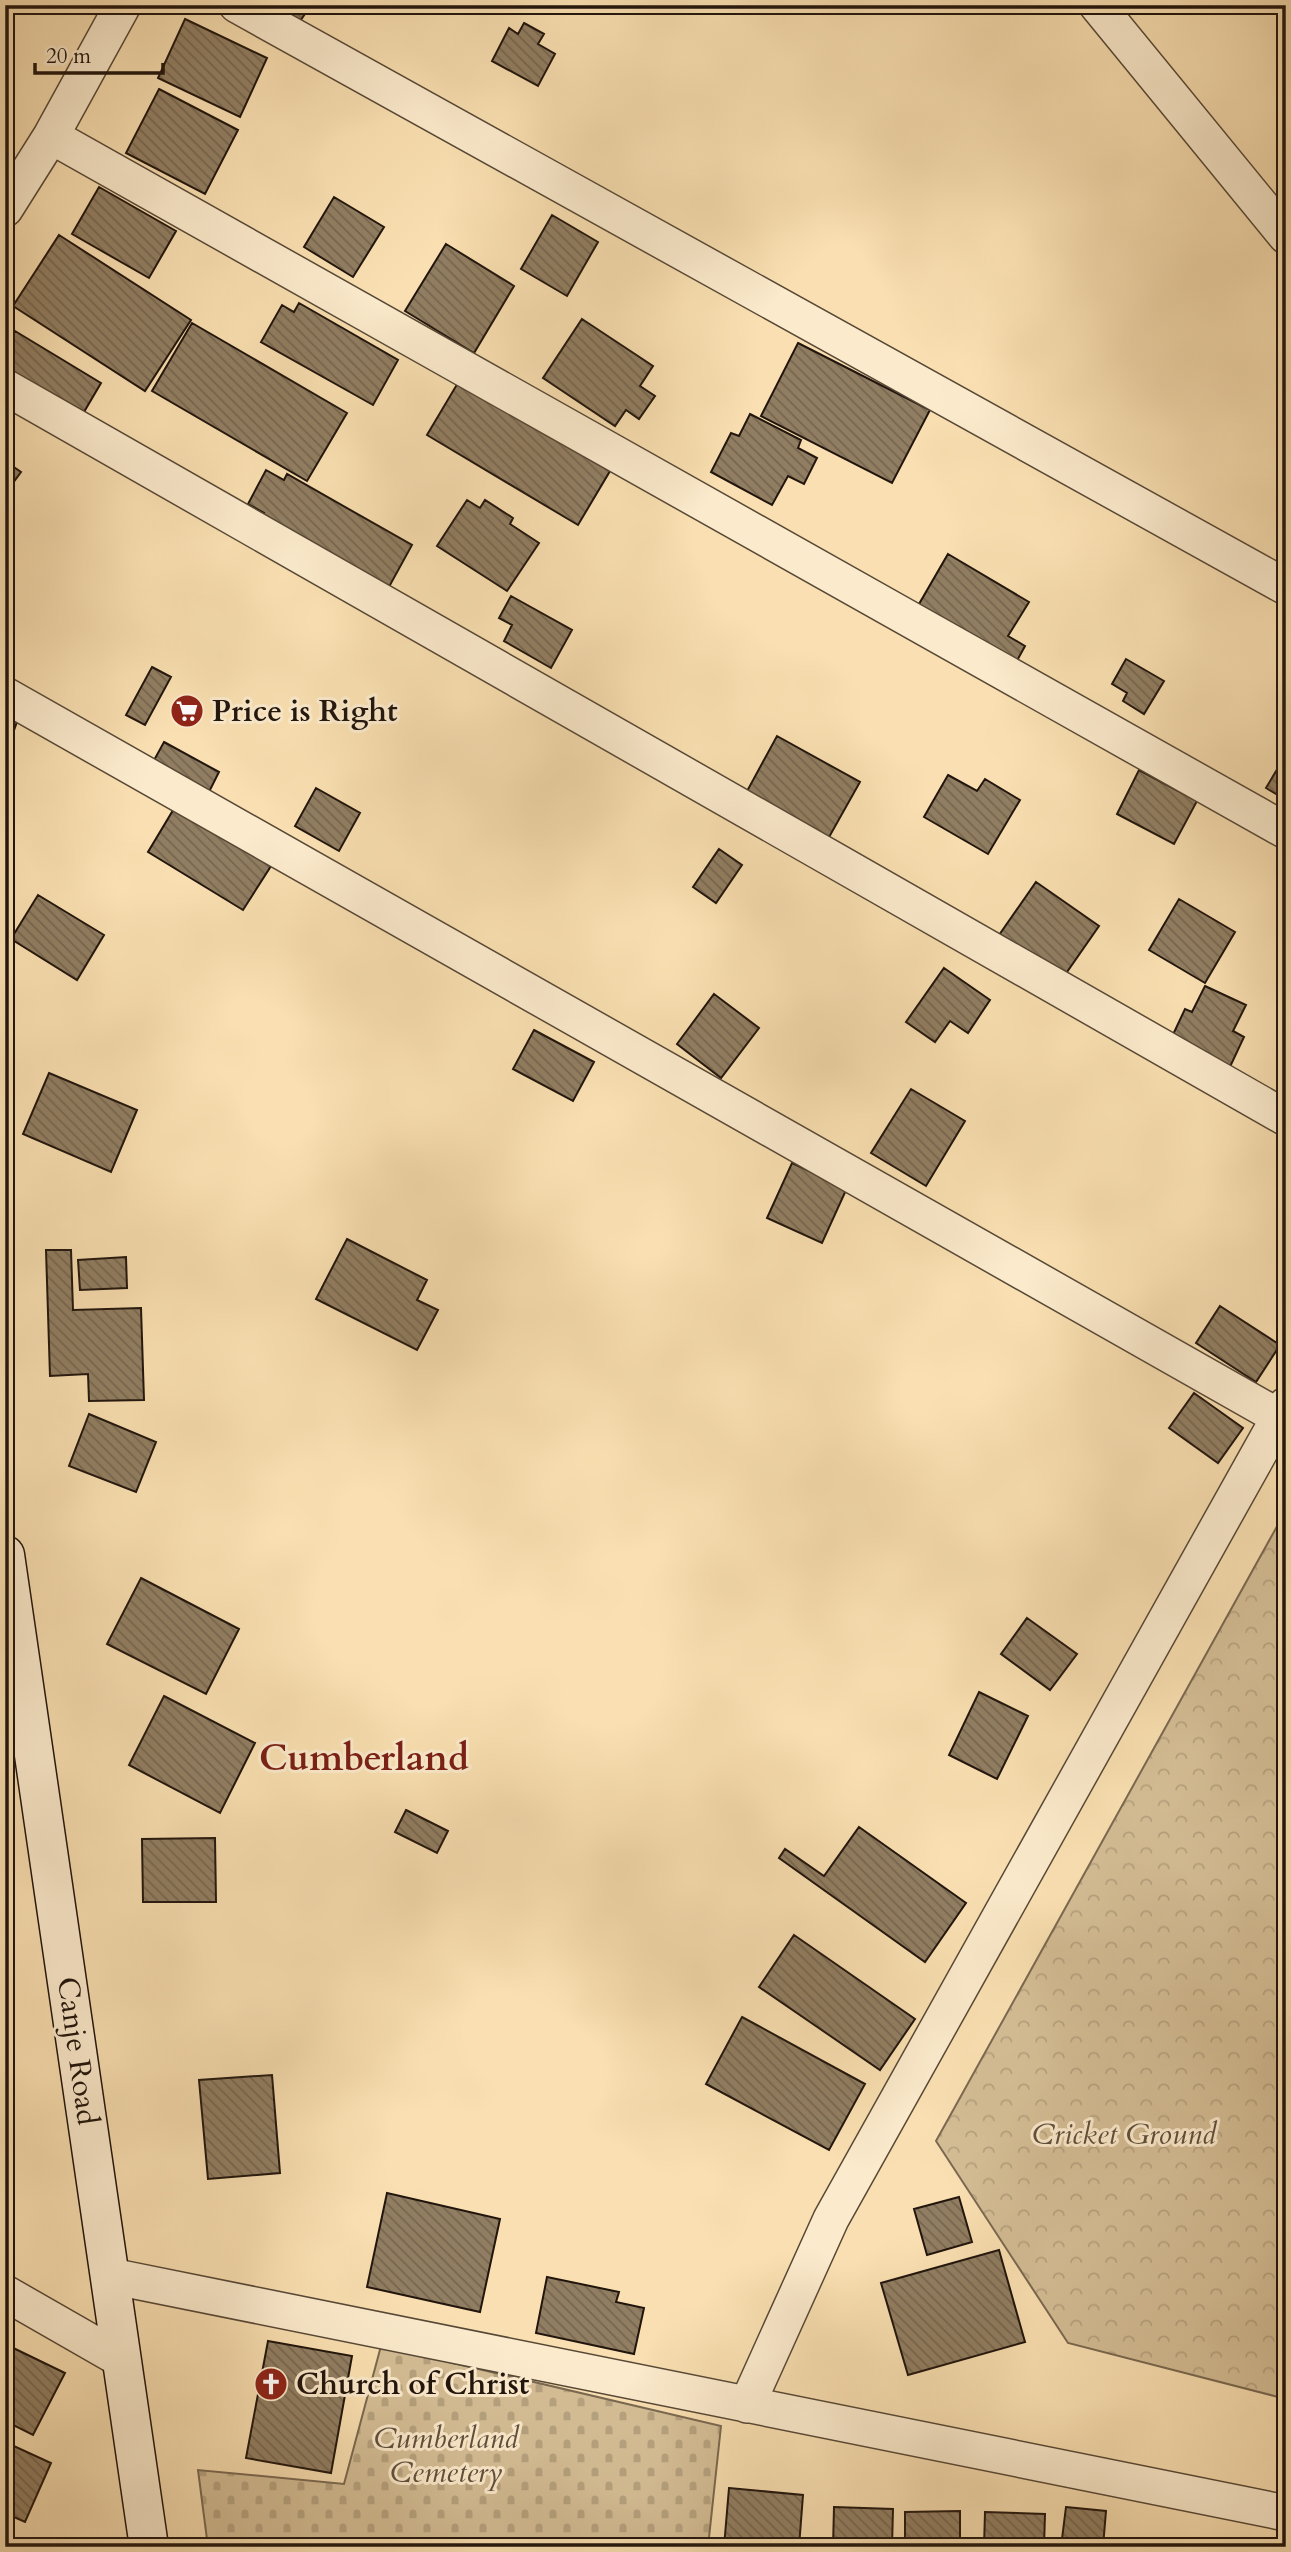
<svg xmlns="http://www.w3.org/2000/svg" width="1291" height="2552" viewBox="0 0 1291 2552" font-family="Cardo,serif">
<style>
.forest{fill:url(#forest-crowns);stroke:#7a6951;stroke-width:2}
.cemetery{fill:url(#cemetery-stones);stroke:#7a6951;stroke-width:2}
.building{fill:url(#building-back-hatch);stroke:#21150d;stroke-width:2}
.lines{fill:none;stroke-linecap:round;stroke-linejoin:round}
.street-casing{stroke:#574836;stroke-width:38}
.secondary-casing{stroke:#21150d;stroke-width:41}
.street{stroke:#fbeacc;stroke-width:35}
.secondary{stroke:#fbeacc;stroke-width:38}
.labels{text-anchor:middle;stroke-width:6;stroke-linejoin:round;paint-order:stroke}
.poi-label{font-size:30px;font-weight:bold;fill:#21150d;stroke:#fbeacc;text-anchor:start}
.street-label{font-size:30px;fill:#21150d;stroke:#fbeacc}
.park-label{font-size:30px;font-style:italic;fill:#60503d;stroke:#fbeacc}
.district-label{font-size:37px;font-weight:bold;fill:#7a1f14;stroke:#fbeacc}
</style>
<defs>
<pattern id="forest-crowns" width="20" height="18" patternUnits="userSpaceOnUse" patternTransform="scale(1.75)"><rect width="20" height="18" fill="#d4bd95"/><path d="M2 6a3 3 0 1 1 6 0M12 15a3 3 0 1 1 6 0" fill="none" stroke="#b6a27f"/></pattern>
<pattern id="cemetery-stones" width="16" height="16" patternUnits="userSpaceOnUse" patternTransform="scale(1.75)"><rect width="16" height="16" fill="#d4bd95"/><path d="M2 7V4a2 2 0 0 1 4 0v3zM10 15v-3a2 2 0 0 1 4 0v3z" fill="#b6a27f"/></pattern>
<pattern id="building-back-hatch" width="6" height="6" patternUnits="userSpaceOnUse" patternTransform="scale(1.75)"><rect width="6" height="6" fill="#917e62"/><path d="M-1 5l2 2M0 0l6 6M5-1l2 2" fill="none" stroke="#76664f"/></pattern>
</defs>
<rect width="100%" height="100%" fill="#f9dfb1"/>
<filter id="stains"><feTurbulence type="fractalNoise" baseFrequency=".00286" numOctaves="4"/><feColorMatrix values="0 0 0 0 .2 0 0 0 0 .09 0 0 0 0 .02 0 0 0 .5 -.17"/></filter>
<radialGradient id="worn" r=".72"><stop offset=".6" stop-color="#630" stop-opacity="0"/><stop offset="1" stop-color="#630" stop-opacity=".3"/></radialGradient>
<path class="forest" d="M1280,1521L1286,1524V2399L1068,2343L936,2141Z"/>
<path class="cemetery" d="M381,2346L721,2426L708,2547H208L198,2470L344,2484Z"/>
<path class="building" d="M256,5H311L294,30Z
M185,19L267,58L240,117L158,78Z
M524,23L544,34L538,44L555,54L538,86L492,61L509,28L518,34Z
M159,89L238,130L205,194L126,153Z
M99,187L176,231L149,278L72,234Z
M334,197L384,227L353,277L304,247Z
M552,215L598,242L567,296L521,269Z
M59,235L191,320L145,391L13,306Z
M446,244L514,286L474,353L405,311Z
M299,303L398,360L373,405L261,342L282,305L294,312Z
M582,319L653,366L640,386L655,396L639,419L626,410L615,426L543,378Z
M192,323L347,413L307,481L152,391Z
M15,331L101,383L81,417L5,371V348Z
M798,343L930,410L892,483L761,416Z
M459,381L610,471L578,525L427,435Z
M750,414L801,440L798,448L817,458L804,484L788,476L772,505L711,472L731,433L739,436Z
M5,461L21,472L5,494Z
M266,470L284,480L287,474L412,545L384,596L258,525L264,513L248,504Z
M467,500L480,508L485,500L513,518L510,524L539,543L507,591L437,546Z
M948,554L1029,602L1008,636L1025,646L1013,668L915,611Z
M511,596L572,630L551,668L504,641L512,625L499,618Z
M1126,659L1164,681L1144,714L1123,701L1127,693L1112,684Z
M152,667L171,677L145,725L126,715Z
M5,715L18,719L5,756Z
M777,736L860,782L828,839L746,793Z
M164,742L219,772L209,792L153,762Z
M1285,756H1286V800L1266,788Z
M1139,770L1197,801L1174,844L1117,814Z
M948,775L977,791L985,779L1020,800L988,854L924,817Z
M316,788L360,813L339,851L295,826Z
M175,807L271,866L243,910L148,852Z
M719,849L742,865L716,903L693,887Z
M1036,882L1099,926L1060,982L997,938Z
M38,895L104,935L77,980L11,939Z
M1179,899L1235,932L1205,983L1149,950Z
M944,968L990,1000L968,1033L950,1021L935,1042L906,1022Z
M1205,986L1246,1005L1233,1031L1244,1037L1229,1069L1170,1041L1185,1009L1192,1012Z
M714,994L759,1028L721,1078L677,1044Z
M534,1030L594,1062L573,1101L513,1069Z
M49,1073L137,1110L111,1172L23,1134Z
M911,1089L965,1121L926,1186L871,1153Z
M792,1163L847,1188L822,1243L767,1218Z
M347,1239L427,1280L417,1300L438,1310L417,1350L316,1299Z
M46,1250H71L73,1310L141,1308L144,1400L89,1401L88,1374L50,1376Z
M126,1257L127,1288L80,1290L78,1260Z
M1220,1306L1280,1345L1256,1382L1196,1343Z
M1194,1393L1243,1428L1218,1463L1169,1428Z
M89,1414L156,1442L136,1492L69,1466Z
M141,1578L239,1629L206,1694L107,1644Z
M1027,1618L1077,1654L1050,1690L1001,1654Z
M979,1692L1028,1716L997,1779L949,1755Z
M164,1696L255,1743L220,1813L129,1765Z
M406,1810L448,1831L437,1853L395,1832Z
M859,1827L966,1903L925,1962L779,1858L785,1849L824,1876Z
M215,1838L216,1902H143L142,1839Z
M794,1935L915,2019L880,2070L759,1987Z
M742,2017L865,2084L829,2150L706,2084Z
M272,2075L280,2173L208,2179L199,2080Z
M387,2193L500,2219L480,2312L367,2287Z
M959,2197L972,2242L927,2255L914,2209Z
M999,2250L1025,2342L908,2375L881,2283Z
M547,2277L619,2292L616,2302L644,2308L634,2354L536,2333Z
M268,2341L352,2356L331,2473L246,2458Z
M5,2344L65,2373L33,2435L5,2421Z
M5,2442L51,2463L25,2522L5,2513Z
M729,2488L803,2495L799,2547H724Z
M834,2507L893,2509L892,2547H833Z
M1066,2507L1106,2511L1103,2547H1061Z
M960,2511V2547H905V2512Z
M985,2512L1045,2514L1044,2547H984Z
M5,2541L25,2547H5Z"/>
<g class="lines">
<defs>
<path id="street" d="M237,5L1286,587
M1097,5L1286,236
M51,136L1286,831
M5,209L51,136L123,5
M5,387L1286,1118
M5,695L1279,1417
M111,2276L1286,2513
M5,2293L122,2360
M747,2405L831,2219L1286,1405"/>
<path id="secondary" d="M5,1555L149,2547"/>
</defs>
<use href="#street" class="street-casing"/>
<use href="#secondary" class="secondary-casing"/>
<use href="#street" class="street"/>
<use href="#secondary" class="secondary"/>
</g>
<defs>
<symbol id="supermarket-disc" viewBox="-11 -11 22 22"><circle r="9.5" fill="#8f2418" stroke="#fbeacc"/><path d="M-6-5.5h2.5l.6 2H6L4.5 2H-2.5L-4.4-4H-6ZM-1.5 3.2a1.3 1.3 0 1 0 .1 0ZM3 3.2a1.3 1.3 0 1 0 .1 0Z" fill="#fff"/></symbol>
<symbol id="church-disc" viewBox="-11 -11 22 22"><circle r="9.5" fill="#8f2418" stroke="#fbeacc"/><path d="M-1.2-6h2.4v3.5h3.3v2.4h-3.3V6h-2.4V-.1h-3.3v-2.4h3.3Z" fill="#fff"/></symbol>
</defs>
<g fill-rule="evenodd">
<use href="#supermarket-disc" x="168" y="692" width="38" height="38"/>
<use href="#church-disc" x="252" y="2365" width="38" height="38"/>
</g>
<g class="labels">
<g class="poi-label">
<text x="212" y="721">Price is Right</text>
<text x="296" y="2394">Church of Christ</text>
</g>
<g class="street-label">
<text transform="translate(78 2051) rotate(82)" y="10">Canje Road</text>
</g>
<g class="park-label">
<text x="1124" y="2144">Cricket Ground</text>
<text x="446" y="2448">Cumberland<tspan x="446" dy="34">Cemetery</tspan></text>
</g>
<g class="district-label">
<text x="364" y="1770">Cumberland</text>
</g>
</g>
<rect width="1291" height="2552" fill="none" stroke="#f9dfb1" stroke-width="28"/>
<rect x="7" y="7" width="1277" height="2538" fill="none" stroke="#21150d" stroke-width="3.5"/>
<rect x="14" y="14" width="1263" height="2524" fill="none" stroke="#21150d" stroke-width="2"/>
<path d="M35 63v10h128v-10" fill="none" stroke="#21150d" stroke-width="3.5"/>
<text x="46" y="63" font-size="21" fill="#21150d" stroke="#fbeacc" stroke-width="5" paint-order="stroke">20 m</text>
<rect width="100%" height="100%" filter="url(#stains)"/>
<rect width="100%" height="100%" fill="url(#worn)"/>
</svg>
